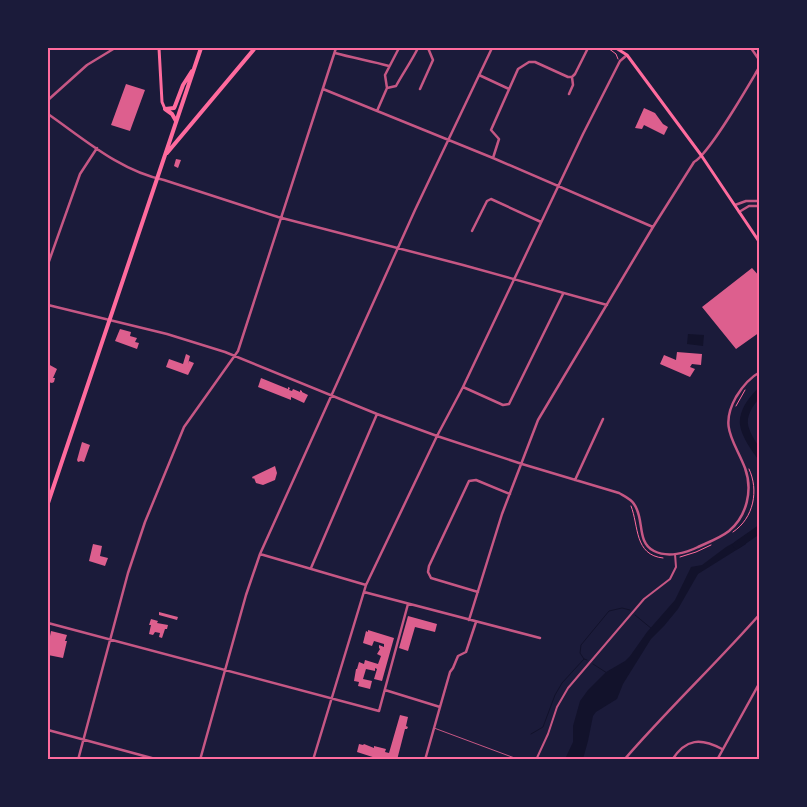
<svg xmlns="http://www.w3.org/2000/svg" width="807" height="807" viewBox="0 0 807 807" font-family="'Titillium Web',sans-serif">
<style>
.water{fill:#12122b}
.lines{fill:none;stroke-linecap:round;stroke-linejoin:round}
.stream{stroke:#12122b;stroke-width:1}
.river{stroke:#12122b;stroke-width:8}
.building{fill:#dd5f8e}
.path{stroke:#ff6b9d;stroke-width:1}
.service{stroke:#c65784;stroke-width:1}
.pedestrian{stroke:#c65784;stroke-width:2}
.minor{stroke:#c65784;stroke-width:2.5}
.secondary{stroke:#ff6b9d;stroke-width:3}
.primary{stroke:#ff6b9d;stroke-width:4}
.neatline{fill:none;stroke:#ff6b9d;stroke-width:2}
</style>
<rect width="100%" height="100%" fill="#1b1b3a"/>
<path class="water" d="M688,334L704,335L703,346L687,344Z
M746,536V544L698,574L678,609L664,626L651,639L623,684L617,699L596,712L593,716L588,741L583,759H565L573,742V726L580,701L588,690L606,672L625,661L630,656L647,632L675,600L691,567L702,565L726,547Z"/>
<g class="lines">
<path class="stream" d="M635,615L652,629
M587,660L584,659L580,653L581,645L609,611L622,608L630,610
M593,664L607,673
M531,734L543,727L555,695L562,683L584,659"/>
<path class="river" d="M760,392C736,416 741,430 760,455
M737,545L760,529"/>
</g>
<path class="building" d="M126,84L145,90L130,131L111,125Z
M644,108L655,113L663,124L668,127L664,135L644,125L642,129L635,128Z
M176,159L181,160L178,168L174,166Z
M752,268L760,277V332L736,349L702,307Z
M120,329L131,332L130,336L137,338L135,342L139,343L137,349L115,341Z
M677,352L702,354L701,365L692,364L690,367L695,369L690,377L660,364L664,355L676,360Z
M186,354L190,356L188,364L189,361L194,363L188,375L166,367L169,359L183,364Z
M48,364L57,369L53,378H55L54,382L52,383L48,382Z
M261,378L288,389V387L290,388L289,390L292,391L293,389L300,392V390L302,391V392L308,395L304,403L291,397V400L258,387Z
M82,442L90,445L84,462L81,461L78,462L77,460Z
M275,466L277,473L275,480L263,485L256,483L254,478L253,479L252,477Z
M93,544L102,546L100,556L108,558L105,566L89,561Z
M159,612L178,617L177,620L159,615Z
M408,616L437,624L435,632L415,627L408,651L399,648Z
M151,619L158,621L157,623L168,625L167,629H165L162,638L159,637L160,633L155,632L153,635L149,634L151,625H149Z
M368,630L394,638L382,681L374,679L377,669L375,668V671L366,669L363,679L372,681L370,689L358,686L359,682L354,681L356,669H357L359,662L364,664L365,660L378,664L381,656L377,654L380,649L379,648V645L384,647V644L374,641L372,646L363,643L366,631L368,632Z
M51,631L67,635L65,641H67L63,658L48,655V636H50Z
M400,715L408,717L406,726L408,727L407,729H405L397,760H382L357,752L359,744L363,745L364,744L374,748V746L386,749L385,752L389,753Z"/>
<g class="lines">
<path class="path" d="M608,48L616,54L618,59
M736,406L745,390
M631,506C639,526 634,555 663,558
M733,532C754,518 759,490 749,469
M680,557L696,552L711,545"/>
<path class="service" d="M434,728L520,760"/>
<path class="pedestrian" d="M536,760L548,734L557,707L568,688L644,599L670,579L676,567L675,554"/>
<path class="minor" d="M751,48L760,61
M335,53C353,58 371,61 389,66
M479,75L509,89
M387,88L396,86C403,73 411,62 418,48
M323,89L493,158L653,227
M420,89L433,60L428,48
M569,94L573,85L572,77
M48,100L87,65L115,48
M377,111L387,88L385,75L399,48
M48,114C84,139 120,171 164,180L278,217L463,265L607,305
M493,158L499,139L491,130L518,69L529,62H535L568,77H572L575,74L588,48
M735,205L746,201H760
M739,212L749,206H760
M472,231L487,201L491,199L541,222
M48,264L80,174L97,148
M48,305L167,334L225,352L377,414L437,436L522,464L619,493C624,496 631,499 634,504C645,519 636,542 654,551C668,558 686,553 698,547C709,542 720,538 729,531C747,516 753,490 745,468C734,440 719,427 736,397C742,387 749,378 760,372
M463,387L503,405L509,404L563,294
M575,480L603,419
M260,554L366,585
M311,568L377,414
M364,592L540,638
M478,592L431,578L428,572L429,566L469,481L476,480L510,494
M469,620L502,514L538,420L653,227L694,162C710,153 748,86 760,66
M48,623L379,711L408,604
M385,690L440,707L425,760
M440,707L450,672L453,668L458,656L466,652L476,622
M48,730L159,760
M78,760L128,573L145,522L184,427L238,351L336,48
M200,760L246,595L260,554L415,210L492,48
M313,760L366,585L437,436L463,387L583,134L620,61L627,55
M624,760C668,709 716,664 760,614
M672,760C686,738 701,738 722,749
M717,760L760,682"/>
<path class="secondary" d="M159,48L162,102L165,109
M616,48L627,55L701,155L760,243"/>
<path class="primary" d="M165,109L174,108L175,106L183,85L192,71
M165,109L172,114L176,121
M167,153L255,48
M48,503L201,48"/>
</g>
<rect width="807" height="807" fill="none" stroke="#1b1b3a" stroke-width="98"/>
<rect x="49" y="49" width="709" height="709" class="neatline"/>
</svg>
